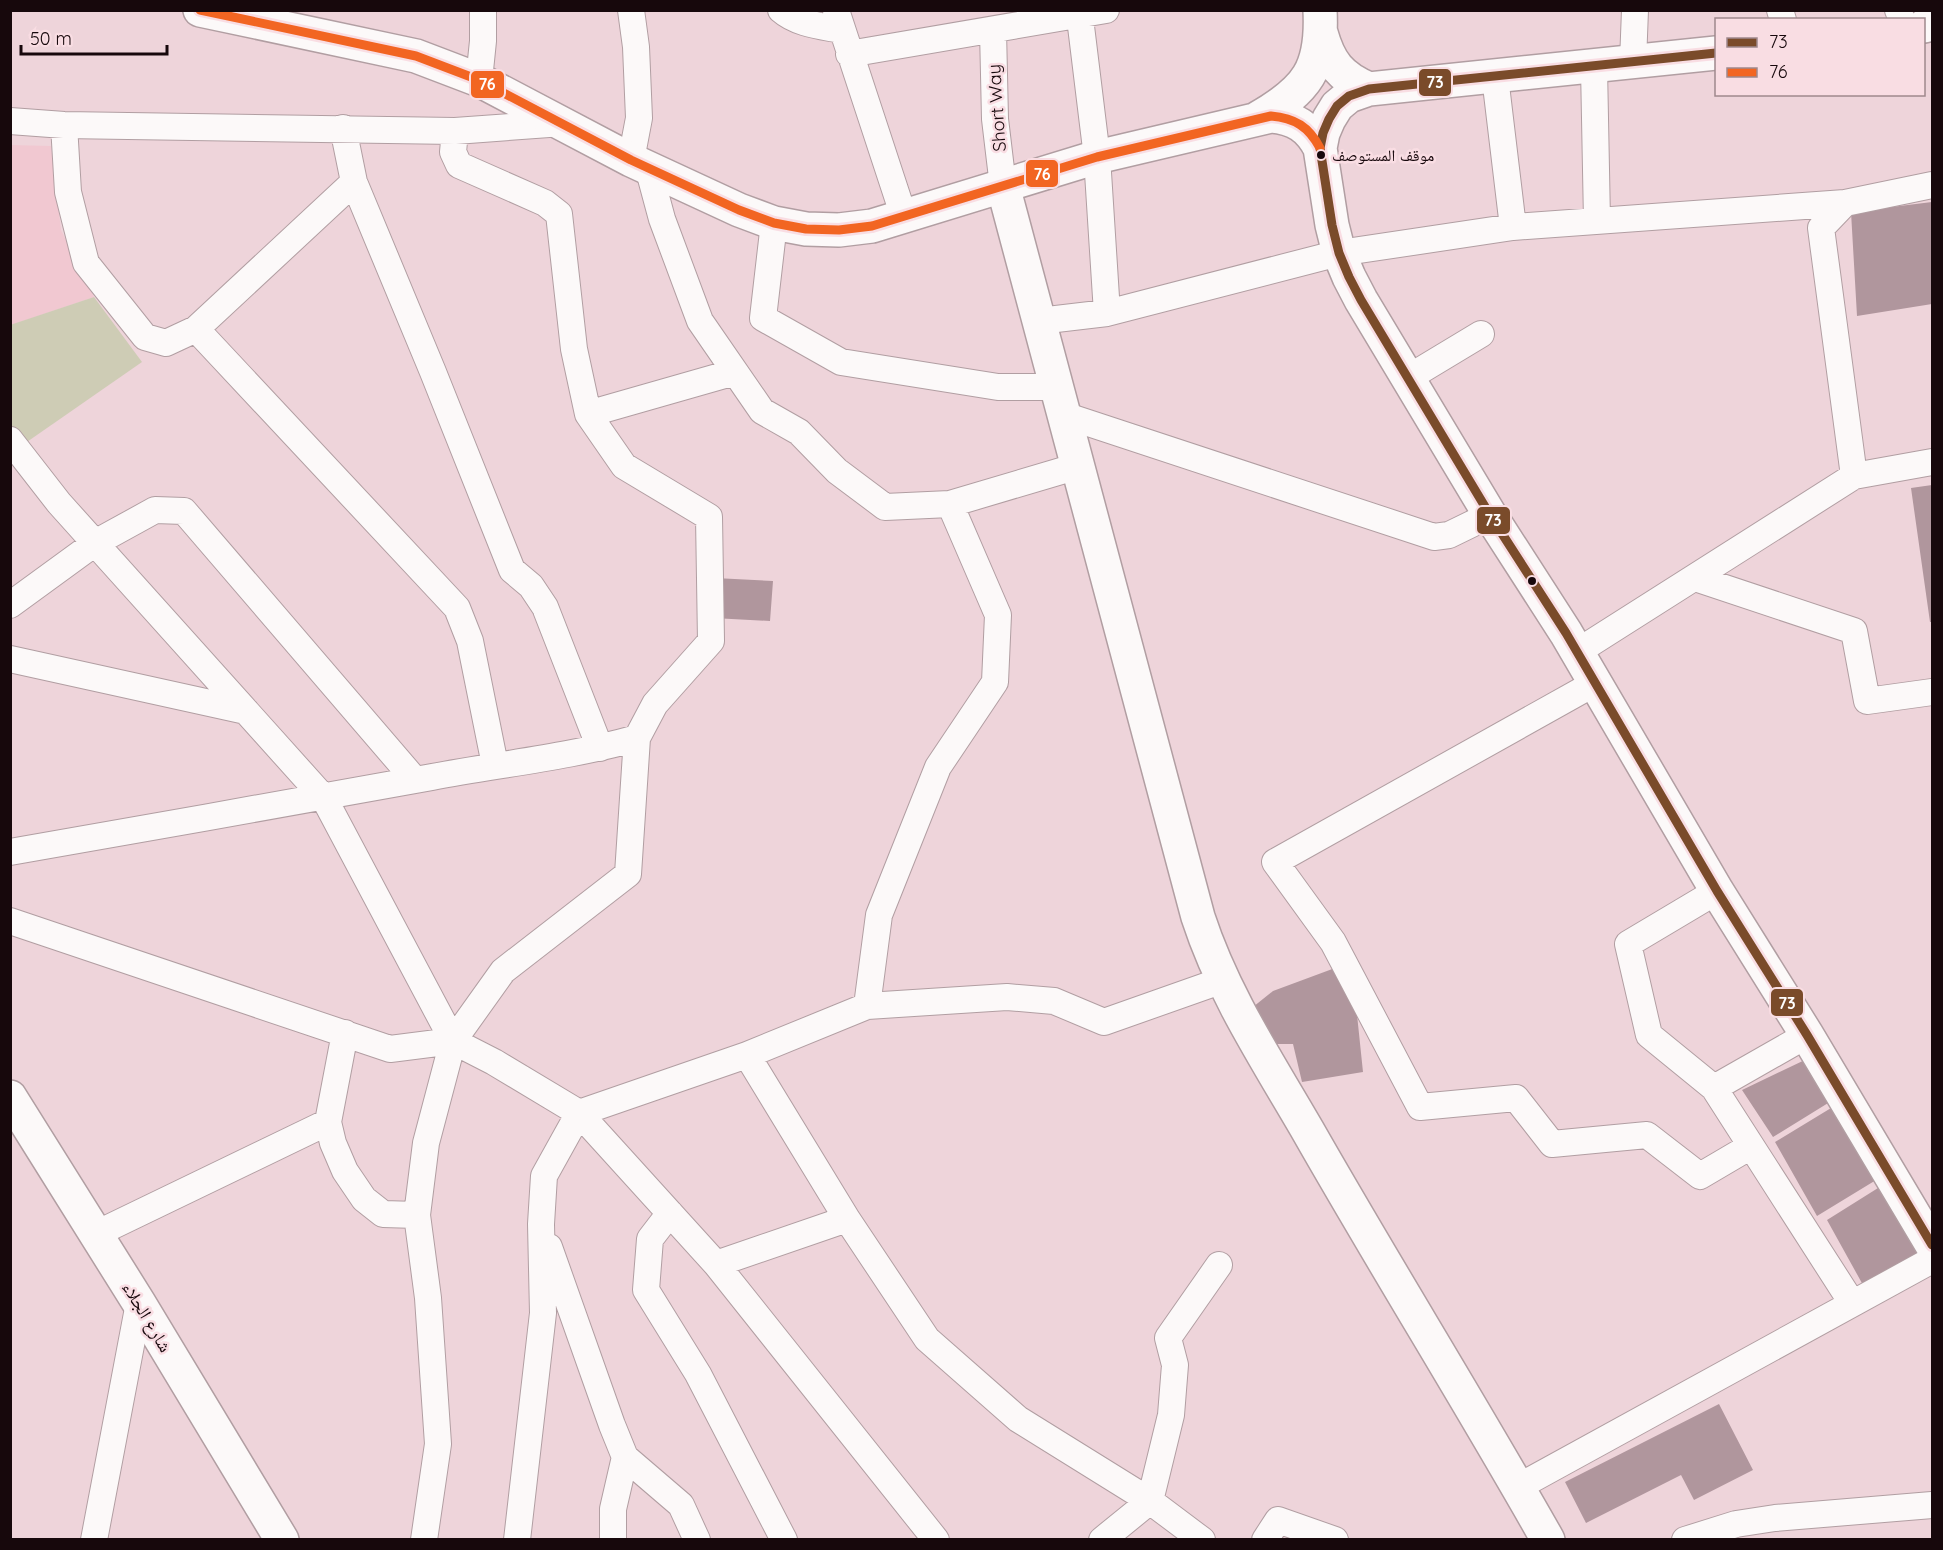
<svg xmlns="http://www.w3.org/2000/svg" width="1943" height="1550" viewBox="0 0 1943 1550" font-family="Quicksand,'Noto Naskh Arabic',sans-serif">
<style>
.built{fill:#f1c8d1}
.pitch{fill:#ceccb5}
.building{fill:#b0969d}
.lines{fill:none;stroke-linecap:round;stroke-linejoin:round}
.minor-casing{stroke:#b19ea2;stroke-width:28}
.major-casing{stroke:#b19ea2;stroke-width:36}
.minor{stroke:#fcf9f9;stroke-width:26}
.major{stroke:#fcf9f9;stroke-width:33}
.bus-1-casing{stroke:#f9dde3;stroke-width:14}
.bus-2-casing{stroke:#f9dde3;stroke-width:14}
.bus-1{stroke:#7a4b2a;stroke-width:9}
.bus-2{stroke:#f26522;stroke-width:9}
.bus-dot{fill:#17080c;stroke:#f9dde3;stroke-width:2}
.labels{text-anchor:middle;stroke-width:5;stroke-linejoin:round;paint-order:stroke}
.bus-label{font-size:16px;fill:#17080c;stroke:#f9dde3;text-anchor:start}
.street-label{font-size:18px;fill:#17080c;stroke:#f9dde3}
.line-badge{stroke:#f9dde3;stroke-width:2}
.badge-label{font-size:16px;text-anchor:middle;font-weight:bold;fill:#fff}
</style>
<rect width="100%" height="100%" fill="#eed4da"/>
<path class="built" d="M10,145L51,146L61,230L94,297L11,325Z"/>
<path class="pitch" d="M94,297L142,362L24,444L11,425L10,325Z"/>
<path class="building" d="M1932,202V304L1857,316L1851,212Z
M1932,485V622H1930L1911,488Z
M715,578L773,581L770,621L713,618Z
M1335,968L1356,1005L1363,1072L1302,1082L1293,1044H1277L1253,1007L1273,991Z
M1809,1058L1833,1100L1773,1137L1742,1090Z
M1836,1105L1881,1177L1817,1216L1775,1142Z
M1886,1183L1928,1259L1868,1294L1827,1220Z
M1719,1404L1753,1470L1694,1500L1681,1475L1586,1523L1565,1482Z"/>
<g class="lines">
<defs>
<path id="minor" d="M631,10L636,47L639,118L631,160
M781,10C797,24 821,26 841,30
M836,10L904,217
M1079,10L1097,157L1107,313
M1780,10L1783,20
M1898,10L1902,20
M993,30L995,119L1003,186
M849,54L1106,10
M1633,62L1635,10
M1594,67L1597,221
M1495,77L1513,227
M479,80L483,41V10
M10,121L64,125L455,131L563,123
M64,125L68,192L86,263L145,337L166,343L196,329
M343,128L354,182L433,372L512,570L531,586L545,607L600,748
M455,131L453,152L459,165L545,203L559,214L574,349L588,414L735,372
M648,167L662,219L700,321L762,411L799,432L837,471L885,507L950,504L1078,466
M354,182L196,329L457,608L470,641L495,765
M1845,203L1821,228L1854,476
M774,223L763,318L841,362L998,387H1057
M1039,321L1107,313L1339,253L1513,227L1845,203L1932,185
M1408,378L1481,334
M1064,415L1434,537L1449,535L1490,515
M10,440L59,503L324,798L453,1041L426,1143L417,1215L428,1298L438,1444L424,1540
M1695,578L1854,631L1867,701L1932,692
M10,605L95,543L155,510L184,511L415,780
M1577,652L1854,476L1932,462
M10,659L246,711
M1595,683L1275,862L1333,942L1420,1107L1516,1098L1552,1144L1647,1135L1700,1176L1751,1146
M10,852C151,827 291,803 432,777C500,764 570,757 637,738
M1717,891L1628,944L1649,1035L1714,1088L1852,1303
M10,921L390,1049L453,1041L494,1062L579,1113L716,1264L936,1540
M867,1006L879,915L938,767L995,682L998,615L950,504
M345,1033L328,1122L333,1143L345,1171L364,1199L383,1214L417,1215
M453,1041L503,971L628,874L637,738L655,704L711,641L709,517L624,466L588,414
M747,1055L847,1219L927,1339L1018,1419L1150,1501L1202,1540
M1714,1088L1807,1035
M670,1213L650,1239L646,1290L698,1374L784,1540
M96,1234L328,1122
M549,1247L612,1425L625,1457L681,1505L697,1540
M716,1264L847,1219
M1518,1487L1932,1260
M94,1540L139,1303
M517,1540L543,1313L541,1224L544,1176L579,1113L747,1055L867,1006L1007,997L1054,1001L1104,1022L1223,980
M613,1540V1509L625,1457
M1102,1540L1150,1501L1171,1415L1175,1365L1168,1338L1219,1265
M1265,1540L1278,1520L1335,1540
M1685,1540L1736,1524L1775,1518L1932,1505"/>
<path id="major" d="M200,10L416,56L479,80L631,160L739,210L774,223L806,229L839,230L872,226L1097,157L1271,116C1295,118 1309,127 1320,148
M1924,26L1932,24
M1321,33C1329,62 1340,77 1369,89
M1716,53L1369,89L1349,96L1337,106L1329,119L1323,133L1320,148L1332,225L1339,253L1349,277L1361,300L1490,515L1566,633L1717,891L1807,1035L1932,1245
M1258,118C1307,90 1323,69 1320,10
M1003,186L1198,917C1223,994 1268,1062 1308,1131C1386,1268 1470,1402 1548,1540
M10,1097L139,1303L282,1540"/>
</defs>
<use href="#minor" class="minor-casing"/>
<use href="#major" class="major-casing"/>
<use href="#minor" class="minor"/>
<use href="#major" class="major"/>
<defs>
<path id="bus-1" d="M1716,53L1369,89L1349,96L1337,106L1329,119L1323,133L1320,148L1332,225L1339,253L1349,277L1361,300L1490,515L1566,633L1717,891L1807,1035L1932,1245"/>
<path id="bus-2" d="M200,10L416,56L479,80L631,160L739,210L774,223L806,229L839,230L872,226L1097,157L1271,116C1295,118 1309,127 1320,148"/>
</defs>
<use href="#bus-1" class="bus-1-casing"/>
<use href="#bus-2" class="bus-2-casing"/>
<use href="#bus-1" class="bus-1"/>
<use href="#bus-2" class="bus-2"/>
</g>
<g class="bus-dot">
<circle cx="1321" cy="155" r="5"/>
<circle cx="1532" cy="581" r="5"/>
</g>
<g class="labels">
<g class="bus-label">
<text x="1332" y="161">موقف المستوصف</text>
</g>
<g class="street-label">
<text transform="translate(997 108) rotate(-94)" y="6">Short Way</text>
<text transform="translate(147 1317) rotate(59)" y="6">شارع الجلاء</text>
</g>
</g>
<g class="line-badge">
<rect x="1418" y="68" width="34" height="29" rx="6" fill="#7a4b2a"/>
<rect x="470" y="70" width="35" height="29" rx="6" fill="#f26522"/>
<rect x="1025" y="159" width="34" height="29" rx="6" fill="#f26522"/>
<rect x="1476" y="506" width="35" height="29" rx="6" fill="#7a4b2a"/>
<rect x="1770" y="988" width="34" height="29" rx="6" fill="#7a4b2a"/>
</g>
<g class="badge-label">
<text x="1435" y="88">73</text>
<text x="487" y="90">76</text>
<text x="1042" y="180">76</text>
<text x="1493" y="526">73</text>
<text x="1787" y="1009">73</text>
</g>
<rect width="1943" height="1550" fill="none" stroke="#17080c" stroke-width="24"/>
<rect x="1715" y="18" width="210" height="78" fill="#f9dde3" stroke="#9f888d" stroke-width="1.5"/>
<rect x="1727" y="38" width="30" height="9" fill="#7a4b2a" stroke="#9f888d" stroke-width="1.5"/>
<text x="1769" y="48" font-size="18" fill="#17080c">73</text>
<rect x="1727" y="68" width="30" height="9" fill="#f26522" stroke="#9f888d" stroke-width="1.5"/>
<text x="1769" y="78" font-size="18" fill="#17080c">76</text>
<path d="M21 45v9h146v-9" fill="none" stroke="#17080c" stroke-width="3"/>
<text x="30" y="45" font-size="18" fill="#17080c" stroke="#f9dde3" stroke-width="4.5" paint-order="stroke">50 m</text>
</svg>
